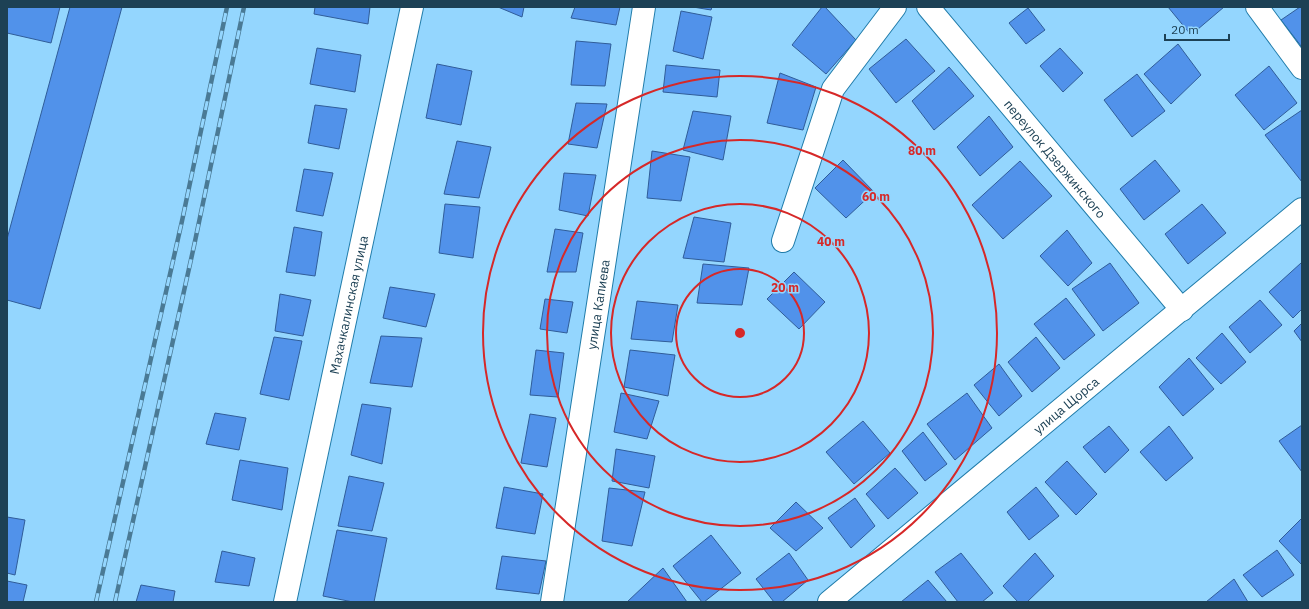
<svg xmlns="http://www.w3.org/2000/svg" width="1309" height="609" viewBox="0 0 1309 609" font-family="'IBM Plex Sans',sans-serif">
<style>
.building{fill:#5192ea;stroke:#305d99}
.lines{fill:none;stroke-linecap:round;stroke-linejoin:round}
.minor-casing{stroke:#207caa;stroke-width:24}
.minor{stroke:#fff;stroke-width:22}
.rail-casing{stroke:#4a7a95;stroke-width:4.5}
.rail{stroke:#94d6fe;stroke-width:3;stroke-dasharray:9;stroke-linecap:butt}
.ring{fill:none;stroke:#d62828;stroke-width:2}
.labels{text-anchor:middle;stroke-width:3;stroke-linejoin:round;paint-order:stroke}
.street-label{font-size:13px;fill:#1d4155;stroke:#94d6fe}
.centre{fill:#d62828;stroke:#94d6fe;stroke-width:2}
.ring-label{font-size:12px;text-anchor:middle;font-weight:bold;fill:#d62828;stroke:#94d6fe;stroke-width:3;stroke-linejoin:round;paint-order:stroke}
</style>
<rect width="100%" height="100%" fill="#94d6fe"/>
<path class="building" d="M7,7H60L51,43L7,33Z
M70,7H122L40,309L7,300V239Z
M315,7H370L368,24L314,14Z
M498,7H524L522,17Z
M575,7H620L616,25L571,18Z
M693,7H712L711,10Z
M822,7H825L856,40L826,74L792,45Z
M1168,7H1224L1191,35Z
M1300,7H1302V45L1301,46L1281,20Z
M1028,8L1045,30L1026,44L1009,23Z
M681,11L712,17L703,59L673,51Z
M906,39L935,71L896,103L869,69Z
M576,41L611,44L605,86L571,85Z
M1178,44L1201,75L1171,104L1144,74Z
M317,48L361,55L355,92L310,84Z
M1060,48L1083,73L1063,92L1040,66Z
M437,64L472,71L461,125L426,118Z
M666,65L720,70L717,97L663,92Z
M1269,66L1297,103L1264,130L1235,95Z
M949,67L974,96L934,130L912,101Z
M780,73L816,87L803,130L767,123Z
M1137,74L1165,111L1132,137L1104,100Z
M576,103L607,104L597,148L568,144Z
M315,105L347,109L339,149L308,143Z
M1302,110V182L1265,135Z
M693,111L731,116L723,160L683,150Z
M989,116L1013,147L980,176L957,147Z
M457,141L491,147L479,198L444,194Z
M652,151L690,157L681,201L647,198Z
M843,160L874,192L846,218L815,188Z
M1155,160L1180,191L1144,220L1120,189Z
M1020,161L1052,196L1003,239L972,205Z
M304,169L333,173L323,216L296,211Z
M564,173L596,175L588,216L559,210Z
M445,204L480,207L473,258L439,253Z
M1202,204L1226,233L1188,264L1165,234Z
M694,217L731,223L724,262L683,258Z
M294,227L322,232L315,276L286,272Z
M555,229L583,233L576,272H547Z
M1067,230L1092,263L1068,286L1040,256Z
M1110,263L1139,303L1103,331L1072,289Z
M1301,263L1302,265V309L1293,318L1269,292Z
M703,264L749,268L742,305L697,303Z
M794,272L825,302L799,329L767,299Z
M390,287L435,294L426,327L383,318Z
M280,294L311,300L303,336L275,331Z
M1066,298L1095,335L1064,360L1034,324Z
M545,299L573,302L567,333L540,329Z
M1260,300L1282,325L1250,353L1229,327Z
M637,301L678,305L672,342L631,339Z
M1302,323V342L1294,331Z
M1222,333L1246,362L1221,384L1196,358Z
M381,336L422,338L412,387L370,383Z
M274,337L302,341L289,400L260,394Z
M1036,337L1060,368L1032,392L1008,362Z
M536,350L564,353L558,397L530,395Z
M630,350L675,355L668,396L624,387Z
M1189,358L1214,389L1183,416L1159,387Z
M999,364L1022,396L999,416L974,385Z
M621,393L659,401L647,439L614,432Z
M967,393L992,428L955,460L927,424Z
M362,404L391,408L382,464L351,455Z
M215,413L246,418L239,450L206,444Z
M530,414L556,418L547,467L521,463Z
M863,421L890,453L854,484L826,452Z
M1302,425V472L1279,441Z
M1109,426L1129,450L1105,473L1083,447Z
M1169,426L1193,458L1166,481L1140,452Z
M923,432L947,464L925,481L902,451Z
M616,449L655,456L649,488L612,481Z
M240,460L288,468L282,510L232,500Z
M1067,461L1097,494L1076,515L1045,482Z
M895,468L918,493L888,519L866,494Z
M349,476L384,483L372,531L338,526Z
M504,487L543,494L535,534L496,528Z
M1036,487L1059,516L1029,540L1007,512Z
M609,488L645,492L632,546L602,541Z
M855,498L875,526L851,548L828,518Z
M796,502L823,528L796,551L770,528Z
M7,517L25,520L15,575L7,573Z
M1302,518V565L1279,541Z
M337,530L387,538L374,602H353L323,596Z
M711,535L741,573L704,602H702L673,566Z
M1277,550L1294,575L1262,597L1243,575Z
M222,551L255,558L249,586L215,582Z
M789,553L808,580L782,602H774L756,579Z
M961,553L993,593L982,602H958L935,572Z
M1035,553L1054,576L1027,602H1018L1003,586Z
M502,556L546,561L539,594L496,589Z
M663,568L687,602H627Z
M1234,579L1248,602H1206Z
M928,580L947,602H901Z
M7,581L27,585L23,602H7Z
M141,585L175,591L173,602H136Z"/>
<g class="lines">
<defs>
<g id="minor">
<path id="s1" d="M928,7L1182,310"/>
<path d="M1257,7L1302,68"/>
<path d="M783,241L833,89L895,7"/>
<path id="s2" d="M285,602L412,7"/>
<path id="s3" d="M552,602L644,7"/>
<path id="s4" d="M829,602L1302,209"/>
</g>
</defs>
<use href="#minor" class="minor-casing"/>
<use href="#minor" class="minor"/>
<defs>
<path id="rail" d="M96,602L182,221L227,7
M115,602L194,246L244,7"/>
</defs>
<use href="#rail" class="rail-casing"/>
<use href="#rail" class="rail"/>
</g>
<g class="ring">
<circle cx="740" cy="333" r="64"/>
<circle cx="740" cy="333" r="129"/>
<circle cx="740" cy="333" r="193"/>
<circle cx="740" cy="333" r="257"/>
</g>
<g class="labels">
<g class="street-label">
<text dy="5" stroke="none"><textPath href="#s1" startOffset="198">переулок Дзержинского</textPath></text>
<text dy="5" stroke="none"><textPath href="#s2" startOffset="304">Махачкалинская улица</textPath></text>
<text dy="5" stroke="none"><textPath href="#s3" startOffset="301">улица Капиева</textPath></text>
<text dy="5" stroke="none"><textPath href="#s4" startOffset="308">улица Щорса</textPath></text>
</g>
</g>
<circle cx="740" cy="333" r="6" class="centre"/>
<g class="ring-label">
<text x="922" y="155">80 m</text>
<text x="876" y="201">60 m</text>
<text x="831" y="246">40 m</text>
<text x="785" y="292">20 m</text>
</g>
<rect width="1309" height="609" fill="none" stroke="#1d4155" stroke-width="16"/>
<path d="M1165 34v6h64v-6" fill="none" stroke="#1d4155" stroke-width="2"/>
<text x="1171" y="34" font-size="12" fill="#1d4155" stroke="#94d6fe" stroke-width="3" paint-order="stroke">20 m</text>
</svg>
